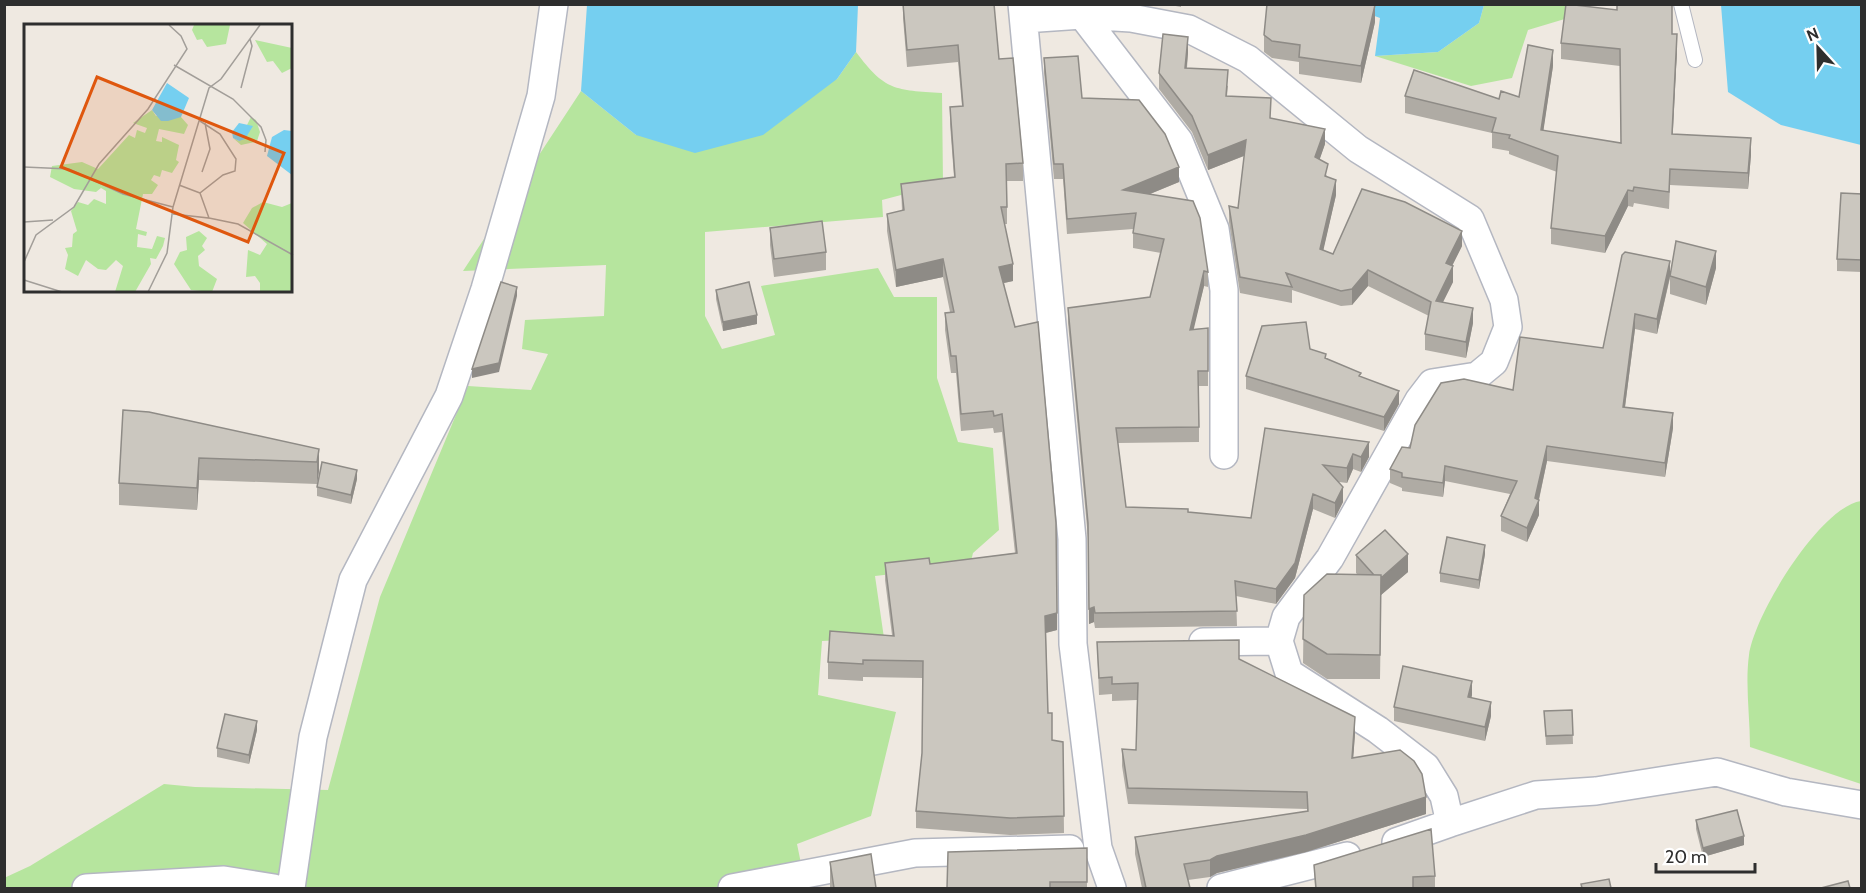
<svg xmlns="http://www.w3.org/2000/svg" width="1866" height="893" viewBox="0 0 1866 893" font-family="Cabin,sans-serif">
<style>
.green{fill:#b6e59e}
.water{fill:#75cff0}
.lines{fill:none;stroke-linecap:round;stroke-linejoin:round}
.service-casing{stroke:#b4b7c1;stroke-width:16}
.minor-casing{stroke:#b4b7c1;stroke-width:30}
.service{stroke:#fff;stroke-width:14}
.minor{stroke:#fff;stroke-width:27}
.wall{fill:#afaba4}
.shaded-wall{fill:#8e8b86}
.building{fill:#cbc7bf;stroke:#8e8b86;stroke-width:1.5}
.inset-road{fill:none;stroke:#a29e99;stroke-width:1.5}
.view{fill:#df570e;fill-opacity:0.15;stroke:#df570e;stroke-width:3}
.inset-edge{fill:none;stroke:#2e2e2e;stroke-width:3}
</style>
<rect width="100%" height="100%" fill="#efe9e1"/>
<path class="green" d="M1484,5H1586L1568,18L1528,30L1512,78L1471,86L1375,56L1438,52L1479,23Z
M856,52C885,91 895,90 942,93L943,184L882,200L883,217L705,232V316L722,349L775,335L761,286L878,268L894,297H937V378L958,442L993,448L999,530L973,553L970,565L875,576L884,638L822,641L818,695L896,712L871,816L797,844L806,888H5L4,878L30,866L164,784L195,787L328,790L380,597L468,386L531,390L548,354L522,349L525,320L604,316L606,265L463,271L581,91L636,135L837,79Z
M1861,501H1862L1861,784L1750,747C1750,717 1745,684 1749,655C1754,615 1820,507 1861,501Z"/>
<path class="water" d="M587,5H858L856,52L837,79L763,135L695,153L636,135L581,91Z
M1345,5H1484L1479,23L1438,52L1375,56L1380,18Z
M1721,5H1861V145L1781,125L1728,92Z"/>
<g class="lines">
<defs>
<path id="service" d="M1681,4L1695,60"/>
<path id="minor" d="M1022,4L1072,539L1073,644L1098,848L1112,888
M1082,15L1179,141L1215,229L1224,290V455
M1024,19L1082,15L1131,18L1189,29L1248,59L1358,149L1470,219L1504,300L1508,327L1494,362L1477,376L1432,383L1419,400L1330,558L1286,617L1279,641L1289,673L1378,730L1426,767L1444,796L1450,823L1396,842
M1203,642L1279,641
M1450,823L1536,795L1596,791L1717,772L1786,792L1862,805
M86,888L224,880L274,888
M291,888L313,737L353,580L449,396L485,289L541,96L554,4
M732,888L915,853L1070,849
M1221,888L1347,856"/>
</defs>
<use href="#service" class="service-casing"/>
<use href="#minor" class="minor-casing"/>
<use href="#service" class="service"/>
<use href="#minor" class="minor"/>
</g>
<path class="wall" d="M903,4L999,59L1023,163V181H1007V224H1004L1013,281L1004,283L1057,630L1046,633L1048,713L1052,740L1063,742L1064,833L1010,835L916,828V811L922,753L923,678L863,677V681L828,679V662L892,635L885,580V563L930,564L1015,553L1002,432L994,433L993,428L961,431L956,373H951L945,330V313L950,312L943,277L896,287L887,231V214L902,211L901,184L954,177L950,124V107L962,106L958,62L907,67L903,18Z
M1165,4H1181V7Z
M1375,22L1361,83L1299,74V62L1272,58L1264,52V35Z
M1672,34L1677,50L1672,134L1751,155L1748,189L1670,185L1669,209L1634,203L1633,207L1628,206L1605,253L1551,244V228L1557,172L1509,154V151L1492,148V133L1405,113V96L1499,99L1519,97L1553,66L1543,131L1621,143L1620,66L1561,59V43Z
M1188,53L1187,68L1228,86L1227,96L1271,118L1325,144L1319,160L1336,195L1323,250L1333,254L1462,246L1452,266L1453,282L1443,302L1473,323L1466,358L1425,350V334L1429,316L1368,286L1352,305L1341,306L1292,290V303L1240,293L1229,222V206L1238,208L1244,156L1208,170L1192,132L1159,89V73Z
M1044,58L1082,98L1179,182L1150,194L1208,272V287L1204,286L1193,329L1208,328V386H1199V442L1118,443L1126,507L1251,518L1265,428L1369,457L1361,472L1353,469L1347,483L1339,482L1343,502L1335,518L1313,509L1295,578L1276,604L1236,596L1237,626L1095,628L1094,622L1089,624L1088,538L1068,323V308L1150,297L1161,253L1133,248V229L1067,234L1063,179H1054L1044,73Z
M1862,194V272L1837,271V259Z
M770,228L826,252V270L774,277L770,245Z
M1716,268L1706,305L1670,294V278L1657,334L1635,329L1625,407L1673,428L1665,477L1547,461L1539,500V515L1527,542L1501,531V516L1510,494L1445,481L1443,497L1402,491V488L1390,483V469L1410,448L1513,390L1603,348L1670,273Z
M716,290L757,324L723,331L716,299Z
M1310,349L1361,377L1399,404L1384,431L1246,389V376Z
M123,410L319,449V471L317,484L199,480L197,510L119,505V483Z
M357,479L351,504L317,496V487Z
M1485,554L1479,589L1440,582V573Z
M1356,555L1408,572L1381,595L1380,679H1327L1303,663L1304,595L1358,575L1356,573Z
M1097,642L1239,659L1355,734L1353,758L1426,814L1306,852L1217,873L1210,877L1188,880L1190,888H1142L1135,854V837L1307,812V809L1128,804L1122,766V749L1136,750L1137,700L1112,701V694L1099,695Z
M1472,695L1471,698L1491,716L1485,741L1394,721V707Z
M1572,710L1573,744L1546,745L1544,711Z
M257,730L249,764L217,757V748Z
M1696,820L1744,845L1703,857L1696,829Z
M1087,848V888H947Z
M830,862L876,888H830Z
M1314,865L1435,876V888H1315Z"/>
<path class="shaded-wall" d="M1375,5V22L1361,83V66Z
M1677,34V50L1672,150V134Z
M1188,37V53L1185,83V68Z
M1553,50V66L1541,147V130Z
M1325,129V144L1315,173V157Z
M1751,138V155L1748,189V173Z
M1246,140V155L1208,170V155Z
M1179,167V182L1123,205V190Z
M1336,180V195L1320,265V249Z
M1628,190V206L1605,253V236Z
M1462,231V246L1446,278V263Z
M1716,251V268L1706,305V287Z
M943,259V277L896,287V270Z
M1670,261V276L1657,334V319Z
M1013,264V281L999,284V267Z
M1453,266V282L1436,316V301Z
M1368,270V286L1352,305V289Z
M1204,271V286L1190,345V330Z
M517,287V296L499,372L472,378V369Z
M1473,308V323L1466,358V342Z
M1635,314V329L1623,422V407Z
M757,315V324L723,331V322Z
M1399,391V404L1384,431V417Z
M1673,413V428L1665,477V463Z
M1369,442V457L1361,472V457Z
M1547,446V461L1538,503L1539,500V515L1527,542V528L1535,498Z
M319,449V471L317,484V462Z
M1353,454V469L1347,483V468Z
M199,458V480L197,510V488Z
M1445,466V481L1443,497V483Z
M357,470V479L351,504V495Z
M1343,487V502L1335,518V503Z
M1313,494V509L1295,578L1276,604V589Z
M1485,545V554L1479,589V580Z
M1408,554V572L1381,595L1380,679L1381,578Z
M1094,607V622L1089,624V609Z
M1057,613V630L1045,633V616Z
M1472,681V695L1468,712V697Z
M1491,702V716L1485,741V727Z
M1355,717V734L1352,775V758Z
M257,721V730L249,764V755Z
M1426,797V814L1306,852L1217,873L1210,877V860L1217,856Z
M1744,836V845L1703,857V848Z"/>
<path class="building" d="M903,4H994L999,59L1013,58L1023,163L1006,164L1007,207H1001L1013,264L999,267L1015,327L1038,322L1056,523L1057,613L1045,616L1048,713H1052V740L1063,742L1064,816L1010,818L916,811L922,753L923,661L863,660V664L828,662L830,631L894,636L885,563L929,558L930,564L1017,553L1002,414L994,416L993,411L961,414L956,356H951L945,313L954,312L943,259L896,270L887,214L904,210L901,184L955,177L950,107L963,106L958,45L907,50Z
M1267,4H1371L1375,5L1361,66L1299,57L1300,45L1272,41L1264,35Z
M1566,4L1617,10V4H1672V34H1677L1672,134L1751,138L1748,173L1670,169L1669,192L1634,187L1633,191L1628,190L1605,236L1551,228L1558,156L1509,138L1510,135L1492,132L1496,118L1405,96L1414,70L1499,99L1501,91L1519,97L1528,45L1553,50L1541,130L1621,143L1620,49L1561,43Z
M1163,34L1188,37L1185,68L1228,70L1226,96L1271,98L1270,118L1325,129L1315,157L1328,164L1325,176L1336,180L1320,249L1333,254L1362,189L1405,202L1462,231L1446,263L1453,266L1436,301L1473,308L1466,342L1425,334L1431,302L1368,270L1352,289L1341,291L1286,273L1292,287L1240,277L1229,206L1238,208L1246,140L1208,155L1192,116L1159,73Z
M1078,56L1082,98L1139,100L1165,134L1179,167L1123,190L1193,201L1200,218L1208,272L1204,271L1190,330L1208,328V371H1198L1199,427L1116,428L1126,507L1188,509V512L1251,518L1265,428L1369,442L1361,457L1353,454L1347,468L1323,465L1343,487L1335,503L1313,494L1295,563L1276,589L1235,581L1237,611L1095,613L1094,607L1089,609L1088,523L1068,308L1150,297L1164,239L1133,233L1136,213L1067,219L1063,164H1054L1044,58Z
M1841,193L1862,194V260L1837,259Z
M822,221L826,252L774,259L770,228Z
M1676,241L1716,251L1706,287L1670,276Z
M1625,252L1670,261L1657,319L1635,314L1623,407L1673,413L1665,463L1547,446L1535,498L1539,500L1527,528L1501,516L1517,481L1445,466L1443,483L1402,477V473L1390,469L1402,447L1410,448L1415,425L1441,383L1464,379L1513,390L1520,337L1603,348L1622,255Z
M501,282L517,287L499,363L472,369Z
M749,282L757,315L723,322L716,290Z
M1306,322L1310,349L1326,354L1325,358L1361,373L1359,376L1399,391L1384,417L1246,376L1262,326Z
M123,410L149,412L319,449L317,462L199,458L197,488L119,483Z
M322,462L357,470L351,495L317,487Z
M1385,530L1408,554L1381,578V575H1374L1356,555Z
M1447,537L1485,545L1479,580L1440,573Z
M1327,574L1381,575L1380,655L1327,654L1303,639L1304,595Z
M1239,640V659L1355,717L1352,758L1400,750L1414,761L1422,774L1426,797L1306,835L1217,856L1210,860L1184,864L1190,888H1146L1135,837L1308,811L1307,792L1128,788L1122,749L1136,750L1138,683L1112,684V677L1099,678L1097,642Z
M1403,666L1472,681L1468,697L1491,702L1485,727L1394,707Z
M1572,710L1573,735L1546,736L1544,711Z
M225,714L257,721L249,755L217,748Z
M1737,810L1744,836L1703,848L1696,820Z
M1431,829L1435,876L1413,877V888H1316L1314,865Z
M1087,848V882H1050V888H947L948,852Z
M871,854L876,888H834L830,862Z
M1609,879L1611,888H1582L1581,884Z
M1848,881L1850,888H1821Z"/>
<g transform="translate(24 24)">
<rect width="268" height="268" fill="#efe9e1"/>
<path d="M170,1H206L202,20L183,23L178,15L173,16L168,6ZM231,16L268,24V44L258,49L249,37L243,38ZM128,86L132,92L157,93L164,101L160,110L135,105L132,117L138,118V113L155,121L152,136L155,138L148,149L138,146L136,153L130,151L127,156L134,161L128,170H119L112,205L123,208L122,212L114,210L113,223L128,225L133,212L141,214L139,222L132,235L126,234L127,240L111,268H91L99,242L92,236L82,246L74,245L62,236L54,252L41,245L44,231L41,224L48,223L49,210L53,207L47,187L54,178L64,181L70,175L82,180V167L77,164L72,168L50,165L26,153L28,142L58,138L74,145L105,111L111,114L113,106L121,109L123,104L109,99ZM227,93L232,96L236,108L233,117H236L217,121L209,114L215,117ZM239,178L258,183L268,179V268H236V259L231,252L222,253L224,226L236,231L243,220L219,199L228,184ZM175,207L183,214L178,222L181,226L174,232L175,242L193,255L188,268L167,266L150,240L156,228L163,226L162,213Z" fill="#b6e59e"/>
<path d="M143,59L165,74L157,93L144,97H137L128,86ZM215,99L229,102L221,115L215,117L209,114L208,108ZM260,106L268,107V151L243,132L248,113Z" fill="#75cff0"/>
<path class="inset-road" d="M150,41L209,75L237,103L242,116L241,128M217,64L228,22L226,15M0,143L45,145L99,170L149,183M178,148L186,125L181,99M155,161L176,169M149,190L185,194L176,169L199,151L211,147L212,135L196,110L176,97M185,194L214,200L269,231M0,198L29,196M0,238L12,211L50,183L75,140L124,85L163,25L157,12L145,1M0,256L38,268M124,268L143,229L149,183L185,64L197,55L236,1"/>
<path class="view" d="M73,53L260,129L224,218L37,143Z"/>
<rect width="268" height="268" class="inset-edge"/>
</g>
<rect width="1866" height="893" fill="none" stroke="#2e2e2e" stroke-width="12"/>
<g transform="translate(1818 48) rotate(338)" stroke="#ffffff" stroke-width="4.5" paint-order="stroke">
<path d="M0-4.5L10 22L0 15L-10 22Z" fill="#2e2e2e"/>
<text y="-9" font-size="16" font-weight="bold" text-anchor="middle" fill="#2e2e2e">N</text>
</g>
<path d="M1656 863v9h99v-9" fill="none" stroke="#2e2e2e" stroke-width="3"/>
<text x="1665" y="863" font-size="18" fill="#2e2e2e" stroke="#ffffff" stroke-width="4.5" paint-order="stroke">20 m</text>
</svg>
